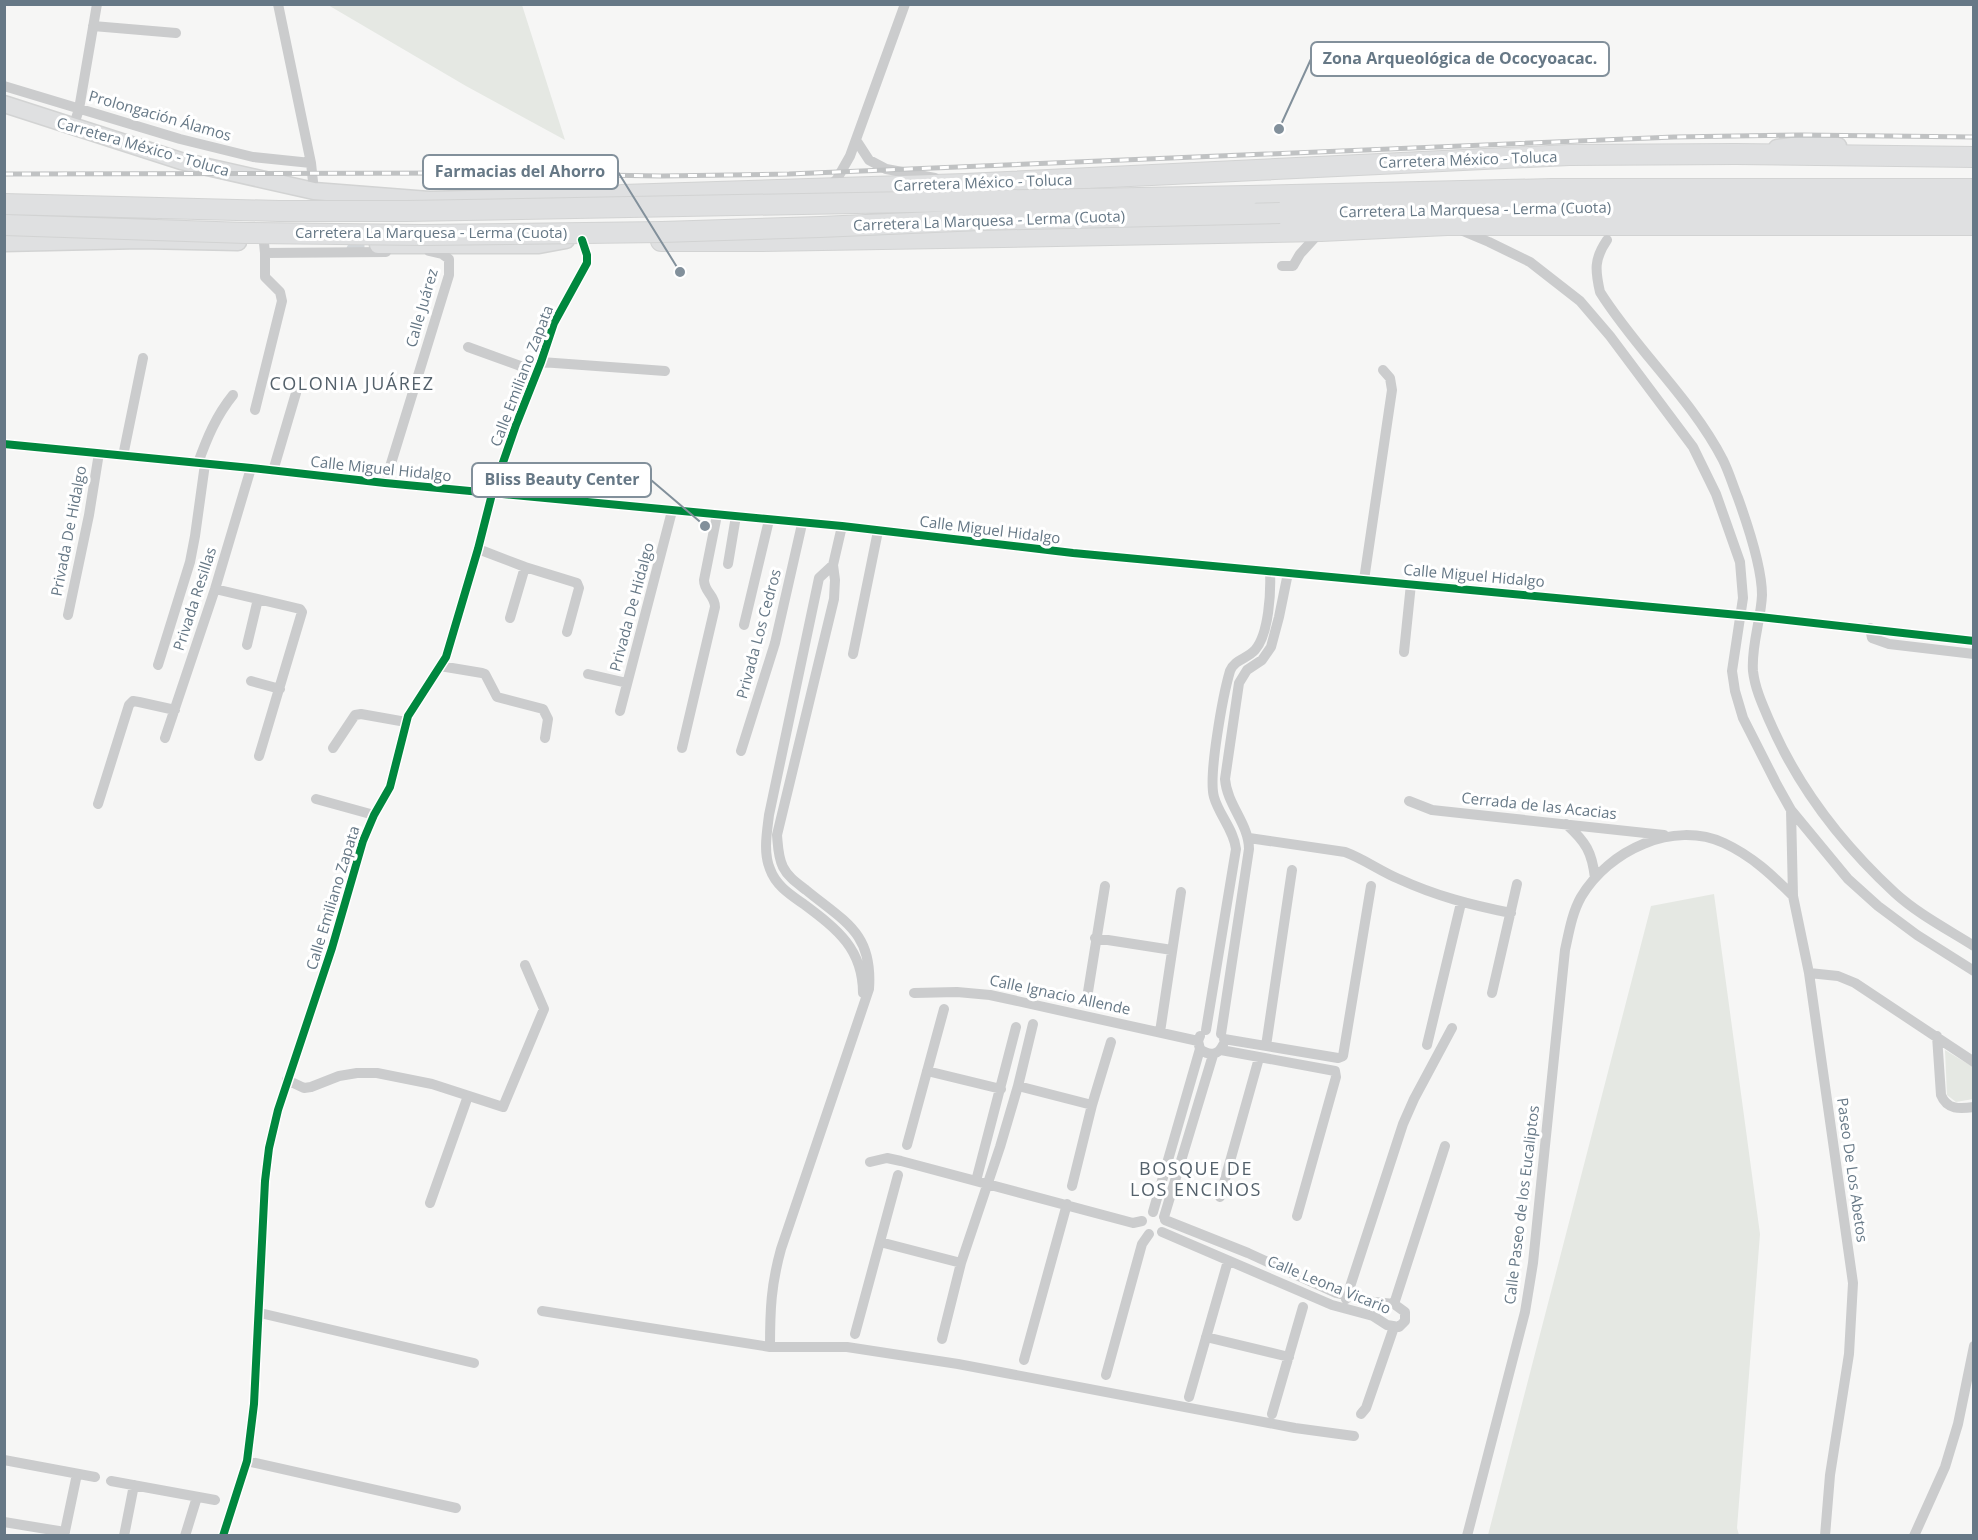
<svg xmlns="http://www.w3.org/2000/svg" width="1978" height="1540" viewBox="0 0 1978 1540" font-family="'Open Sans',sans-serif">
<style>
.green{fill:#e5e8e3}
.lines{fill:none;stroke-linecap:round;stroke-linejoin:round}
.primary-tunnel{stroke:#d2d6d9;stroke-width:16;stroke-dasharray:16 8;stroke-linecap:butt}
.primary-casing{stroke:#d2d3d3;stroke-width:19}
.motorway-casing{stroke:#d2d3d3;stroke-width:22}
.minor{stroke:#cbcccd;stroke-width:10}
.primary{stroke:#dfe0e1;stroke-width:16}
.motorway{stroke:#dfe0e1;stroke-width:20}
.rail-casing{stroke:#c0c2c3;stroke-width:5}
.rail{stroke:#fff;stroke-width:3;stroke-dasharray:9;stroke-linecap:butt}
.motorway-bridge-casing{stroke:#d2d3d3;stroke-width:22;stroke-linecap:butt}
.motorway-bridge{stroke:#dfe0e1;stroke-width:20}
.cycleway-casing{stroke:#fff;stroke-width:11}
.cycleway{stroke:#00873e;stroke-width:8}
.labels{text-anchor:middle;stroke-width:6;stroke-linejoin:round;paint-order:stroke}
.street-label{font-size:15px;fill:#667886;stroke:#fff}
.quarter-label{font-size:18px;letter-spacing:1.5px;fill:#54616b;stroke:#fff}
.leader{fill:none;stroke:#82909b;stroke-width:2}
.callout-dot{fill:#82909b;stroke:#fff;stroke-width:2}
.callout{fill:#fff;stroke:#82909b;stroke-width:2}
.callout-label{font-size:16px;text-anchor:middle;font-weight:bold;fill:#667886}
</style>
<rect width="100%" height="100%" fill="#f6f6f5"/>
<path class="green" d="M328,5H522L565,140L466,86Z
M1714,894L1760,1234L1737,1528L1739,1535H1488L1651,906Z
M1945,1050L1973,1067V1099L1956,1102L1947,1095Z"/>
<g class="lines">
<path class="primary-tunnel" d="M339,202C329,215 333,236 349,243C357,247 369,245 378,245"/>
<defs>
<path id="primary" d="M4,104L181,161L314,191L429,200L622,195
M1777,148L1800,145L1838,146
M4,243L141,240L238,242
M378,245H539L566,240"/>
<path id="motorway" d="M622,195L965,184L1569,155L1735,154L1974,157
M1248,196L1552,189H1974
M1280,213L1634,207L1974,208
M661,241H759L1003,237L1321,231L1447,225H1974"/>
</defs>
<use href="#primary" class="primary-casing"/>
<use href="#motorway" class="motorway-casing"/>
<path class="minor" d="M278,4L311,163L314,191
M93,26L176,33
M4,86L180,139L253,157L311,163
M73,128L79,109L97,4
M856,140L869,160L886,169L935,178
M828,188L837,179L850,156L905,4
M1458,229L1489,242L1530,262L1580,301L1610,336L1693,447L1716,494L1740,562L1743,598L1732,671L1735,691L1743,718L1777,785L1791,810L1848,879L1878,906L1917,935L1974,971
M1607,240C1594,259 1595,270 1600,292C1637,351 1691,398 1723,460C1729,472 1733,486 1738,498C1747,523 1762,569 1762,595C1761,620 1751,646 1753,671C1755,689 1763,706 1770,722C1798,787 1843,845 1895,893C1918,914 1947,929 1974,946
M264,243L265,253L386,252
M1282,266H1293L1300,254L1321,231
M468,347L537,372
M541,362L665,371
M255,410L282,301L280,292L265,277V253
M4,444L251,468L385,483L842,526L1073,553L1760,617L1974,641
M123,456L143,358
M198,463C207,438 216,416 233,395
M273,471L296,393
M385,483L449,275V259L442,254L429,251
M478,549L525,567L577,583L579,588L567,632
M728,564L736,516
M833,565L819,578L769,815C767,832 763,852 770,869C776,886 791,895 805,905C837,929 863,949 863,993
M1364,580L1392,390L1390,378L1383,370
M215,589L300,609L302,612L259,756
M68,615L89,515L99,453
M510,618L525,567
M744,625L769,520
M1870,628L1872,638L1889,644L1974,654
M247,645L258,599
M1404,652L1411,584
M853,654L878,531
M158,665L190,562L195,536L205,464
M440,666L482,673L485,674L497,697L543,709L548,719L545,738
M588,674L627,683
M251,681L280,689
M620,711L672,511
M165,738L215,589L251,468
M333,748L355,715L361,714L406,722
M682,748L715,607C715,595 704,592 704,580L717,515
M741,751L775,643L802,524
M316,799L374,815
M1409,801L1432,810L1664,835
M98,804L129,705L133,701L139,702L175,710
M1791,810L1793,896L1809,973L1853,1283L1849,1354L1830,1475L1825,1536
M1566,824C1586,842 1592,852 1595,878
M1249,838L1345,852C1364,859 1380,871 1399,879C1436,896 1471,905 1511,913
M1095,938L1172,950
M1809,973L1838,976L1855,983L1974,1062
M914,993L957,992L990,995L1198,1041
M1492,993L1517,884
M1087,998L1105,886
M1206,1030L1236,849C1234,830 1219,815 1214,797C1208,776 1223,695 1230,671C1235,659 1247,659 1255,650C1269,634 1271,592 1270,571
M1160,1032L1181,892
M1221,1034L1249,849C1249,824 1227,805 1225,779L1239,683L1247,670L1262,660L1271,647L1279,617L1288,573
M1937,1036L1941,1095C1947,1110 1960,1109 1974,1107
M1224,1039L1338,1058L1343,1056L1371,886
M1427,1045L1461,903
M1266,1046L1292,870
M1200,1049C1209,1056 1218,1056 1223,1045
M1221,1050L1335,1071L1336,1077L1297,1216
M927,1071L1001,1089
M287,1080L304,1088L311,1087L339,1076L357,1073H377L432,1084L503,1107L544,1009L525,965
M1018,1086L1092,1105
M907,1145L944,1009
M870,1162L887,1158L901,1161L1133,1223L1142,1221
M976,1181L1016,1027
M1072,1186L1092,1105L1111,1042
M1220,1197L1259,1058
M430,1203L468,1096
M1153,1212L1200,1049L1198,1041L1200,1036
M1164,1217L1213,1055
M1162,1232L1332,1305L1373,1316L1387,1325L1399,1327L1405,1321V1312L1394,1304L1374,1302L1336,1293L1248,1253L1165,1220
M880,1242L961,1263
M1346,1299L1403,1124L1414,1099L1452,1028
M1394,1304L1445,1146
M542,1311L770,1347H847L958,1364L1295,1428L1354,1436
M260,1313L474,1363
M855,1334L898,1175
M1206,1337L1289,1357
M942,1339L961,1263L1000,1147L1018,1086L1033,1024
M770,1347C770,1310 771,1285 781,1249L869,989C873,933 845,922 806,890C797,883 788,877 783,867C778,857 778,846 777,835L834,599L835,580L833,565L842,526
M1024,1360L1067,1204
M1106,1375L1142,1244L1149,1234
M1189,1397L1228,1261
M1272,1414L1303,1307
M1361,1414L1366,1408L1394,1327
M4,1460L95,1477
M247,1461L456,1508
M111,1481L215,1500
M4,1522L65,1532
M64,1536L77,1474
M124,1536L134,1485
M185,1536L197,1497
M223,1536L247,1461L254,1404L265,1181L269,1148L278,1110L332,948L363,841L374,815L390,787L408,716L446,657L478,549L492,494L516,425L541,362L554,323L587,263V255L582,240
M1467,1536L1525,1312L1533,1263L1565,950C1569,932 1572,913 1581,897C1609,850 1673,820 1724,843C1752,856 1772,875 1793,896
M1914,1536L1945,1467L1958,1424L1974,1346"/>
<use href="#primary" class="primary"/>
<use href="#motorway" class="motorway"/>
<defs>
<path id="rail" d="M4,174L470,173L661,176L789,174L1674,137L1802,135L1974,137"/>
</defs>
<use href="#rail" class="rail-casing"/>
<use href="#rail" class="rail"/>
<defs>
<path id="motorway-bridge" d="M4,204L279,211H406L1248,196
M4,225L246,233L423,235L662,232L820,227L980,220L1280,213"/>
</defs>
<use href="#motorway-bridge" class="motorway-bridge-casing"/>
<use href="#motorway-bridge" class="motorway-bridge"/>
<defs>
<path id="cycleway" d="M4,444L251,468L385,483L842,526L1073,553L1760,617L1974,641
M223,1536L247,1461L254,1404L265,1181L269,1148L278,1110L332,948L363,841L374,815L390,787L408,716L446,657L478,549L492,494L516,425L541,362L554,323L587,263V255L582,240"/>
</defs>
<use href="#cycleway" class="cycleway-casing"/>
<use href="#cycleway" class="cycleway"/>
</g>
<g class="labels">
<g class="street-label">
<text transform="translate(160 116) rotate(16)" y="5">Prolongación Álamos</text>
<text transform="translate(143 147) rotate(16)" y="5">Carretera México - Toluca</text>
<text transform="translate(1468 160) rotate(-2)" y="5">Carretera México - Toluca</text>
<text transform="translate(983 183) rotate(-2)" y="5">Carretera México - Toluca</text>
<text transform="translate(1475 210) rotate(-1)" y="5">Carretera La Marquesa - Lerma (Cuota)</text>
<text transform="translate(989 221) rotate(-2)" y="5">Carretera La Marquesa - Lerma (Cuota)</text>
<text x="431" y="238">Carretera La Marquesa - Lerma (Cuota)</text>
<text transform="translate(422 308) rotate(-74)" y="5">Calle Juárez</text>
<text transform="translate(522 376) rotate(-69)" y="5">Calle Emiliano Zapata</text>
<text transform="translate(381 469) rotate(6)" y="5">Calle Miguel Hidalgo</text>
<text transform="translate(990 530) rotate(7)" y="5">Calle Miguel Hidalgo</text>
<text transform="translate(69 531) rotate(-79)" y="5">Privada De Hidalgo</text>
<text transform="translate(1474 576) rotate(5)" y="5">Calle Miguel Hidalgo</text>
<text transform="translate(195 599) rotate(-72)" y="5">Privada Resillas</text>
<text transform="translate(632 607) rotate(-75)" y="5">Privada De Hidalgo</text>
<text transform="translate(759 634) rotate(-75)" y="5">Privada Los Cedros</text>
<text transform="translate(1539 806) rotate(6)" y="5">Cerrada de las Acacias</text>
<text transform="translate(333 898) rotate(-73)" y="5">Calle Emiliano Zapata</text>
<text transform="translate(1060 995) rotate(12)" y="5">Calle Ignacio Allende</text>
<text transform="translate(1852 1170) rotate(82)" y="5">Paseo De Los Abetos</text>
<text transform="translate(1522 1205) rotate(-83)" y="5">Calle Paseo de los Eucaliptos</text>
<text transform="translate(1329 1285) rotate(22)" y="5">Calle Leona Vicario</text>
</g>
<g class="quarter-label">
<text x="352" y="390">COLONIA JUÁREZ</text>
<text x="1196" y="1175">BOSQUE DE<tspan x="1196" dy="21">LOS ENCINOS</tspan></text>
</g>
</g>
<path class="leader" d="M1279 129L1311 59M680 272L618 172M705 526L651 480"/>
<g class="callout-dot">
<circle cx="1279" cy="129" r="6"/>
<circle cx="680" cy="272" r="6"/>
<circle cx="705" cy="526" r="6"/>
</g>
<g class="callout">
<rect x="1311" y="42" width="298" height="34" rx="6"/>
<rect x="423" y="155" width="195" height="34" rx="6"/>
<rect x="472" y="463" width="179" height="34" rx="6"/>
</g>
<g class="callout-label">
<text x="1460" y="64">Zona Arqueológica de Ococyoacac.</text>
<text x="520" y="177">Farmacias del Ahorro</text>
<text x="562" y="485">Bliss Beauty Center</text>
</g>
<rect width="1978" height="1540" fill="none" stroke="#667886" stroke-width="12"/>
</svg>
